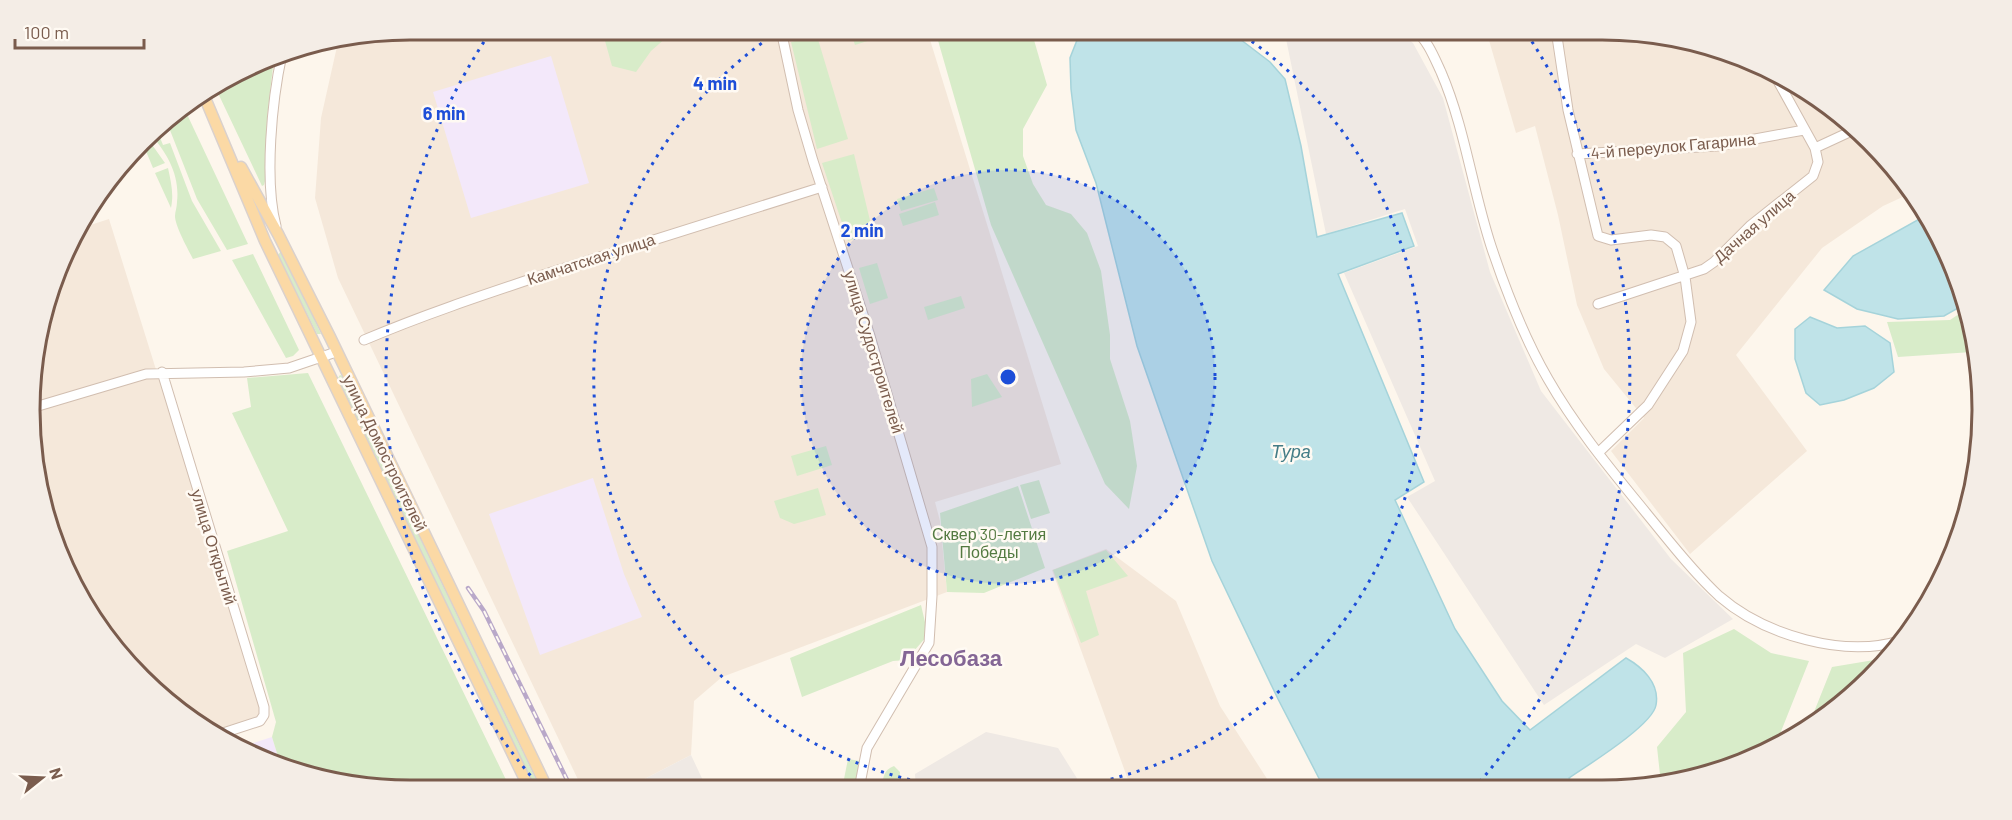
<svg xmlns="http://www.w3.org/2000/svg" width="2012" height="820" viewBox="0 0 2012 820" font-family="Barlow,sans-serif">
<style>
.residential{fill:#f5e8da}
.industrial{fill:#efe9e4}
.education{fill:#f3e8fa}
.green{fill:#d8ecc9}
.water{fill:#bfe3e8;stroke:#a5d3da;stroke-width:1.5}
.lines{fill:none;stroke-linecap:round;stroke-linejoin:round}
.minor-casing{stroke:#d1beb0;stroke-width:11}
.major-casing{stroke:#dad1cd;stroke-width:13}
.minor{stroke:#fff;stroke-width:9}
.major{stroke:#fbd9a5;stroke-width:10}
.rail-casing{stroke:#b9a8c9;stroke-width:4.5}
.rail{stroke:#fffaf3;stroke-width:2;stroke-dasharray:7;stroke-linecap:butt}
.ring{fill:none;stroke:#1d4ed8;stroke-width:3;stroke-dasharray:3 6}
.labels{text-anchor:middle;stroke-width:5;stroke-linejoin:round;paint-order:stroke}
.street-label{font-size:16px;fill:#7a5c4d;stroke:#fffaf3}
.park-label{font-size:16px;fill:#537a41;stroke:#fffaf3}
.water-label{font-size:18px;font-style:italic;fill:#437c86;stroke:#fffaf3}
.district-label{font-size:22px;font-weight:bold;fill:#846695;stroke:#fffaf3}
.rim{fill:none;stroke:#7a5c4d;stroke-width:3}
.centre{fill:#1d4ed8;stroke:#fffaf3;stroke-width:3}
.ring-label{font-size:18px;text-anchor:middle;font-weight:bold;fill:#1d4ed8;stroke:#fffaf3;stroke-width:5;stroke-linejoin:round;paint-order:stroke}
</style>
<rect width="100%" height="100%" fill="#fdf6ec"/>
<path class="residential" d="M410,30H927L1061,464L935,502L940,521L947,592L722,677L694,701L691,755L625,789L583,790L338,278L315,198L321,118L338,42Z
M1486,30H1602L1724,50L1852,124L1907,195L1883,206L1822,248L1736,355L1807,451L1690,554L1611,451L1644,418L1604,369L1577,305L1558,215L1535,126L1516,133Z
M109,219L261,706L259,717L214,730L178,711L94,621L37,484L33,360L78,229Z
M1106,549L1176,601L1220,706L1273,788H1131L1052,570Z"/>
<path class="industrial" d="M1295,30H1397L1413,43L1443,98L1490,272L1541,391L1671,559L1733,619L1665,658L1636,644L1544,705L1407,497L1435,481L1344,273L1418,246L1405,209L1326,234L1285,34Z
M986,732L1058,748L1083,788L916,789L915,774Z
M691,755L707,789H625Z"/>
<path class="education" d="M551,56L589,183L471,218L433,92Z
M593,478L624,574L642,617L540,655L489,514Z
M272,737L281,766L244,746Z"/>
<path class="green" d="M602,30H665L667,37L651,51L636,72L612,66Z
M850,30H902L855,45Z
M935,30H1029L1032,33L1047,85L1023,129V156L1033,184L1046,205L1071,214L1087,233L1101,271L1110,335V359L1130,421L1137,466L1129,509L1105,484L991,225Z
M817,36L848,139L817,149L791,42Z
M274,58L267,118L265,181L264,185L262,186L217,91Z
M185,110L248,244L227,250L197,199L166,120Z
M162,123L166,132L159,135L163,145L170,143L192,201L221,251L193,259C188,249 175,226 175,216C175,212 177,207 177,202C180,176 168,154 151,135Z
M148,139L165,163L153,168L143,144Z
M854,154L873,233L848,241L822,163Z
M168,168C171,182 174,194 171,208L155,173Z
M934,188L938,200L901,211L897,199Z
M935,202L939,215L903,226L899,214Z
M281,251L284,253L321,334H317L278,255Z
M253,254L299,350L293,356L286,358L232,260Z
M877,263L888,298L870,304L859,268Z
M961,296L965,308L928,320L924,307Z
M1962,312L1972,352L1898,357L1887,322L1950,320Z
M308,373L511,790H410L288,770L281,766L272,737L276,722L227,551L288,531L232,413L251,407L247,378Z
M987,374L1002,397L972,407L971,379Z
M340,375L342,376L541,790H536L338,378Z
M826,446L832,465L797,476L791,456Z
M1039,480L1050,513L1031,519L1020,485Z
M1018,486L1045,568L984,593L947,592L940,513Z
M818,488L826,515L794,524L780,518L774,501Z
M1106,550L1128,576L1086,591L1099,635L1081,643L1053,570Z
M921,605L928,635L906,660L893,661L802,697L790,658Z
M1734,629L1771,653L1809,661L1776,744L1748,761L1661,784L1657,747L1686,712L1683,653Z
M1886,658L1852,696L1810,722L1832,667Z
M848,759L860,761L854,789H842Z
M894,766L900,772L899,789H882C883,778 883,770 894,766Z"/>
<path class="water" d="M1081,30H1228L1270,62L1285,79L1301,146L1317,237L1402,213L1414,246L1338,274L1424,482L1395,500L1455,629L1502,701L1530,730L1626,658C1642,667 1660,683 1656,705C1653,725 1588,765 1569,778L1575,787L1324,788L1278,699L1212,561L1137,346L1096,183L1076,130L1071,89L1070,58Z
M123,169C119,184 117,190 101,196Z
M1923,217L1943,242L1960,307L1944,316L1898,319L1857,309L1824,290L1853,256Z
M1810,317L1837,328L1865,326L1890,343L1894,372L1874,388L1844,400L1820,405L1806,393L1795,359V329Z"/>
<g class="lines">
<defs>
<path id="minor" d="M781,30L798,110L813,161L870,336L932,547V596L929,643L867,748L859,789
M1415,30C1428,41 1434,57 1441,72C1465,128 1472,188 1491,246C1506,291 1524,338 1548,379C1576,428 1612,471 1647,514C1670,542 1693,572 1719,596C1764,635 1845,659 1902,640
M1556,30L1568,110L1598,236L1611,240L1651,235L1665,237L1676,246L1685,277L1691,322L1683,351L1648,405L1598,453
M1778,81L1815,148
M1577,154L1717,146L1804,130
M276,226C264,180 272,100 282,54
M1598,304L1704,269L1714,262L1751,225L1813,176L1818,162L1815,148L1856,129
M364,340C425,314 489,293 552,272C642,243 732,215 822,187
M162,372L264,707V715L260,721L220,734
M35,407L146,374L244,372L289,368L336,352"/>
<path id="major" d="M205,98L265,241L530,790
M241,167L278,234L330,337L548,790"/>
</defs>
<use href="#minor" class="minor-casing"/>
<use href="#major" class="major-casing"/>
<use href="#minor" class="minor"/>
<use href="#major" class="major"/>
<defs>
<path id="rail" d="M468,588L484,611L572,790"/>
</defs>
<use href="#rail" class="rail-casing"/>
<use href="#rail" class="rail"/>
</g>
<circle cx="1008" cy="377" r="207" fill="#1d4ed8" fill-opacity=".12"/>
<g class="ring">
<circle cx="1008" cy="377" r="207"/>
<path d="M954 788A415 415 0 0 1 779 31M1237 31A415 415 0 0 1 1066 788"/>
<path d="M542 789A622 622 0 0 1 489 34M1527 34A622 622 0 0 1 1477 785"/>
</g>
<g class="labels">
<g class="street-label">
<text transform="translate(1673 146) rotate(-5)" y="6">4-й переулок Гагарина</text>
<text transform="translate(1754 226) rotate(-41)" y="6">Дачная улица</text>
<text transform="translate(591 259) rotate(-18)" y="6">Камчатская улица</text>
<text transform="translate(874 352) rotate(73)" y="6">улица Судостроителей</text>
<text transform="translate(385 453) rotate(64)" y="6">улица Домостроителей</text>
<text transform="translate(214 547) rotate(73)" y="6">улица Открытий</text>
</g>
<g class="park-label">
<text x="989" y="540">Сквер 30-летия<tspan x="989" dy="18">Победы</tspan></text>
</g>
<g class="water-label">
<text x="1291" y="458">Тура</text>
</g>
<g class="district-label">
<text x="951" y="666">Лесобаза</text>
</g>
</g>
<path d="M0 0H2012V820H0ZM410 40H1602A370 370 0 0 1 1972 410V410A370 370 0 0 1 1602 780H410A370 370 0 0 1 40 410V410A370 370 0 0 1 410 40Z" fill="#f4ede6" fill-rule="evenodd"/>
<path class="rim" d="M410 40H1602A370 370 0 0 1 1972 410V410A370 370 0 0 1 1602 780H410A370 370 0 0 1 40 410V410A370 370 0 0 1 410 40Z"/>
<circle cx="1008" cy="377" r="9" class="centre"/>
<g class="ring-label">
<text x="715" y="90">4 min</text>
<text x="444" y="120">6 min</text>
<text x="862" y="237">2 min</text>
</g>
<g transform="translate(42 778) rotate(72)" stroke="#fffaf3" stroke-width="4.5" paint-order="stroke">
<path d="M0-4.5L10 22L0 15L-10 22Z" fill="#7a5c4d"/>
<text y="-9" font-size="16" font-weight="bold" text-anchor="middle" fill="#7a5c4d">N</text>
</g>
<path d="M15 39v9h129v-9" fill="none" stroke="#7a5c4d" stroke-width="3"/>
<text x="24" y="39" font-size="18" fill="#7a5c4d" stroke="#fffaf3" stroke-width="4.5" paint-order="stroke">100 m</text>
</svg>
